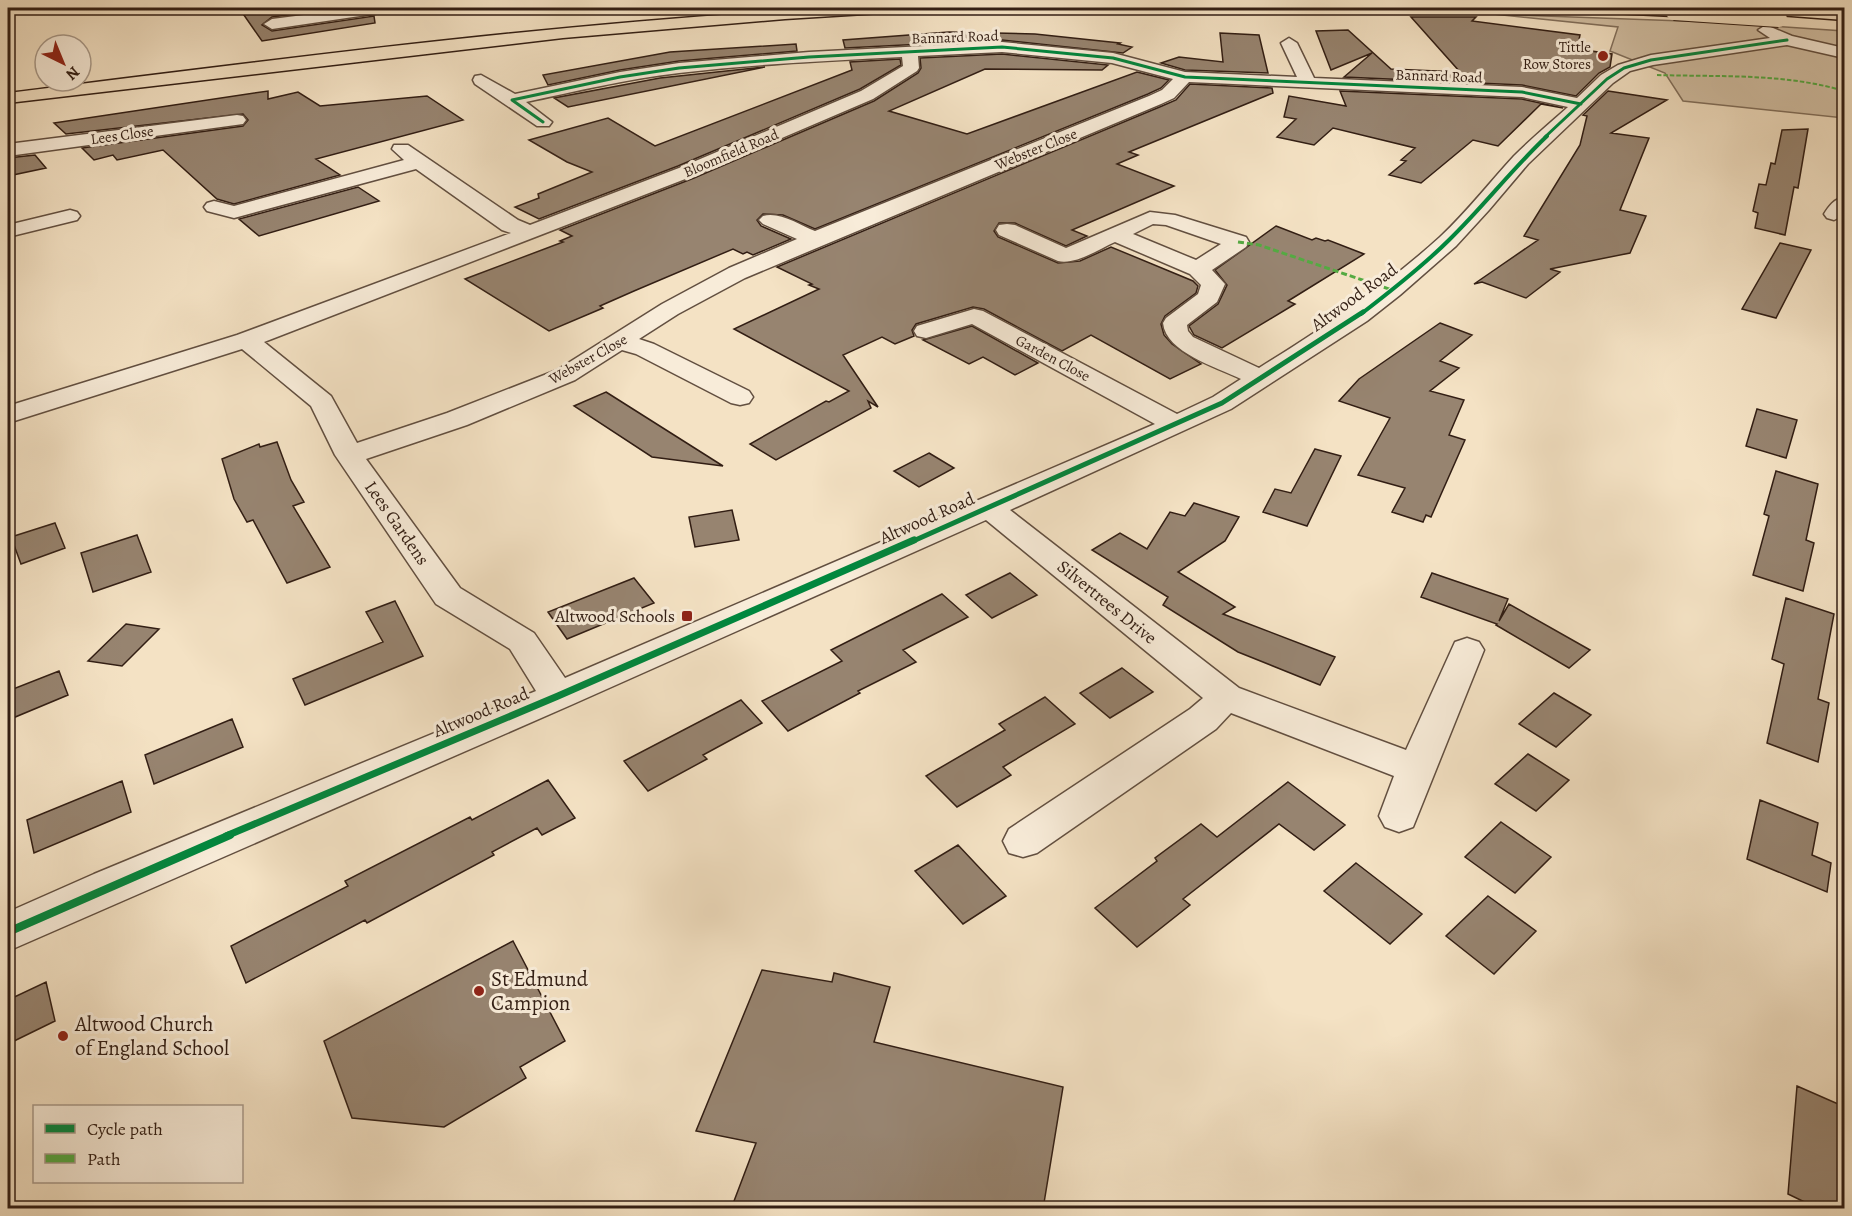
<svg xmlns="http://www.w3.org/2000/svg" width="1852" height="1216" viewBox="0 0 1852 1216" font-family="Alegreya,serif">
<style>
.green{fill:#d3c1a6;stroke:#82705d;stroke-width:1.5}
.building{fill:#978470;stroke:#321e14;stroke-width:1.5}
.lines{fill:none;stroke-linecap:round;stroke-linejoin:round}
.minor-casing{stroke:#624f40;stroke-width:3}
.highway-casing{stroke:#321e14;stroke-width:3}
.minor{fill:#f8ecd9;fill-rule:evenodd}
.highway{fill:#f4e2c4;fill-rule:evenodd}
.highway-bridge-casing{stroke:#321e14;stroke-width:18;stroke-linecap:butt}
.highway-bridge{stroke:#f4e2c4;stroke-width:16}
.quiet-far1{stroke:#54aa42;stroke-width:2;stroke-dasharray:4.5 2;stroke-linecap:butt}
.quiet{stroke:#54aa42;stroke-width:3;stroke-dasharray:6 3;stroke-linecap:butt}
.cycleway-far4-casing{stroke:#f8ecd9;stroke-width:4.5}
.cycleway-far3-casing{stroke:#f8ecd9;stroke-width:6}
.cycleway-far2-casing{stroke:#f8ecd9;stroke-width:8}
.cycleway-far1-casing{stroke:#f8ecd9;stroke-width:10}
.cycleway-casing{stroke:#f8ecd9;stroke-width:12}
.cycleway-far4{stroke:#00873e;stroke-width:3}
.cycleway-far3{stroke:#00873e;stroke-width:4}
.cycleway-far2{stroke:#00873e;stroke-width:5}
.cycleway-far1{stroke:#00873e;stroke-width:7}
.cycleway{stroke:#00873e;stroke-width:8}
.poi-dot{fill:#8f2418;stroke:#f8ecd9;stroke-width:2}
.labels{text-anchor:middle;stroke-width:6;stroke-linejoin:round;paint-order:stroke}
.far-street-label{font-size:15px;fill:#321e14;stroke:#f8ecd9}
.far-poi-label{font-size:15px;fill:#321e14;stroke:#f8ecd9;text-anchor:end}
.street-label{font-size:18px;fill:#321e14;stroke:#f8ecd9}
.poi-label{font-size:18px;fill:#321e14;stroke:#f8ecd9;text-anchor:end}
.near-poi-label{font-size:21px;fill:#321e14;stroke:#f8ecd9;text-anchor:start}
</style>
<rect width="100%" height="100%" fill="#f4e2c4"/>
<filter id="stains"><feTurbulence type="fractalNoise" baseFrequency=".00333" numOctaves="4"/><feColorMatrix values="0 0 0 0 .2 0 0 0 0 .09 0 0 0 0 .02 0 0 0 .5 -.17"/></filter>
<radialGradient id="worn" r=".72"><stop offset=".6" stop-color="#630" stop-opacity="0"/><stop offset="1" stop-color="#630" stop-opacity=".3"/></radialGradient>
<path class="green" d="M1493,14L1710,22L1844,31V118L1683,101L1665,73L1610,51L1618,27Z"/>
<path class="building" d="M239,8H345L272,17L262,25L272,31L374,16L375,23L262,41Z
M1411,17H1476L1472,21L1580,35L1577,49L1612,54L1610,67L1599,73L1576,96L1522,85L1344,77L1372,53L1331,70L1316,31L1348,30L1391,69L1460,72Z
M949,32L1035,34L1120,43L1118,44L1132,47L1123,53L1002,40L845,48L843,40Z
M1220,33L1259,35L1268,73L1185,70L1161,63L1179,57L1223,62Z
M796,44L797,51L679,61L620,70L548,85L543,75L670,52Z
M1002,54L1108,65L1102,70L985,69L889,111L967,134L1137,72L1169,80L1161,88L1148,94L815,229L783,215L763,214L757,220L761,226L791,239L753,255L747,252L743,254L733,249L634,291L600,306L603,308L549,331L465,279L563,242L560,241L572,236L560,230L694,178L874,101L918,73L921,68L920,58Z
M900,59L901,65L860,89L678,166L539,219L515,207L539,198L538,194L592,172L567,162L529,140L608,118L655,146L852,70L850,62Z
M765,67L568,107L554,98L660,78Z
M1190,84L1272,88L1273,93L1129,152L1138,155L1117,164L1174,186L1072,230L1087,236L1066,246L1015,223H999L994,231L998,237L1058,263L1080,261L1111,247L1193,281L1198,286L1196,293L1165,316L1161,324L1164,335L1172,344L1201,364L1170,379L1091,335L1062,351L984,309L973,307L916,324L912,330L914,336L895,344L882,337L843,355L878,407L868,401L871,408L776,460L750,444L826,401L829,402L849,391L734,329L819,289L809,285L812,284L777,267L1162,106L1176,100Z
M268,91V99L298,92L320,106L427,96L463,120L316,159L340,175L234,204L217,199L163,150L117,160L113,155L94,160L82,148L243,126L248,120L243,114L66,134L54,123Z
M1340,91L1522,99L1563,108L1541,104L1498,146L1473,140L1421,183L1389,175L1406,161L1401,160L1415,148L1333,128L1314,145L1277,137L1296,119L1284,117L1289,96L1346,106Z
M1608,91L1667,100L1611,133L1649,138L1620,210L1646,216L1630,253L1550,269L1560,272L1526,298L1482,282L1474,284L1538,240L1524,236L1580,145L1587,116L1583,115Z
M1808,129L1798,188L1794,187L1785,235L1755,228L1758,213L1753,211L1759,184L1766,185L1771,163L1775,164L1782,130Z
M35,155L46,168L8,176V158Z
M358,187L379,201L259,236L239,219Z
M1276,226L1312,240L1316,238L1325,241L1328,240L1364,254L1288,301L1295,304L1222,348L1194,335L1189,326L1218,304L1227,285L1215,270Z
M1780,243L1811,250L1776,318L1742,309Z
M1440,323L1472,335L1440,361L1459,368L1430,391L1464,400L1449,435L1465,440L1431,517L1426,515L1423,522L1392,512L1405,488L1358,475L1390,418L1339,401L1359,379Z
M972,326L1038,363L1015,375L983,357L969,364L923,340Z
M606,392L723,466L652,457L574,406Z
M1757,409L1797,420L1786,458L1746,446Z
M277,442L291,480L304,502L293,506L330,567L287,583L253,520L247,522L234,499L222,459L259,444L260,447Z
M1315,449L1341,456L1307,526L1263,512L1275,489L1291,493Z
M929,453L954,468L919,487L894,471Z
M1776,471L1818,484L1806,540L1814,543L1803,591L1753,575L1769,516L1764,514Z
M1194,503L1239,517L1225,541L1178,572L1235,607L1223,614L1335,657L1320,685L1238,652L1163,605L1168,597L1092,550L1120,533L1147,549L1170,512L1185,516Z
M732,510L739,540L695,547L689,517Z
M55,523L65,548L21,564L11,537Z
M137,535L151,572L93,592L81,553Z
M1010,573L1037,595L992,618L966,595Z
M1432,573L1508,599L1499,621L1509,604L1590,650L1569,668L1496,625L1497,624L1421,597Z
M634,578L654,603L567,639L548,612Z
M942,594L968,617L903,650L916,662L858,691L860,693L788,731L762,701L842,661L831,650Z
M1786,598L1834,614L1818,699L1829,703L1818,762L1767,743L1784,664L1772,659Z
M395,601L423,656L305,705L293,679L383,642L366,612Z
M126,624L159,629L122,666L88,661Z
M1122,668L1153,692L1110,718L1080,693Z
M59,671L68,695L8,720V691Z
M1554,693L1591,715L1556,747L1519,724Z
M1045,697L1075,724L1003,767L1011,775L957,807L926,776L1005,730L999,724Z
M741,700L762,723L703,755L707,759L648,791L624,761Z
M232,719L243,747L154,784L145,755Z
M1528,754L1569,780L1536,811L1495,784Z
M548,780L575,818L542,835L537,828L492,852L494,855L367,923L365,920L246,983L231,946L348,886L345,881L470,817L472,820Z
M122,781L131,812L34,853L27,820Z
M1288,782L1345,825L1314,850L1279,824L1183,899L1190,905L1137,947L1095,908L1157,861L1155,858L1201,824L1217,837Z
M1760,800L1818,823L1812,855L1831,863L1827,892L1747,859Z
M1501,822L1551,857L1515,893L1465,857Z
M958,845L1006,896L963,924L915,871Z
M1356,863L1422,914L1390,944L1324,891Z
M1488,896L1536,931L1494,974L1446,936Z
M513,941L565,1041L520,1067L526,1078L444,1127L352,1118L324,1041Z
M762,970L832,982L834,973L890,987L874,1042L1063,1087L1043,1209H731L756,1143L696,1131Z
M46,982L55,1021L8,1044V1000Z
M1797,1086L1845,1107V1209H1819L1788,1194Z"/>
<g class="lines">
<defs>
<path id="minor" d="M359,8H394L387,12L272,29L264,24L272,19Z
M1766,25L1792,36L1844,48V58L1787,45L1653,65L1630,71L1613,83L1528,164L1489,210L1456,246L1400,295L1367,321L1231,409L1010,510L1239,688L1406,750L1455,642L1467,638L1479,642L1484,650L1413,827L1399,832L1385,827L1379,816L1394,776L1231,713L1216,729L1037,853L1023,857L1009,853L1003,841L1009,829L1190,709L1203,698L986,520L571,705L8,951V912L94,874L536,691L510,649L436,604L335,455L311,406L242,349L8,423V406L237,335L511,233L502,230L416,169L234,218L207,211L204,207L207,203L214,201L234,206L404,160L392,149L394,145H408L518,220L530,225L679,168L861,91L903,66L902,57C827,61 753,64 679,73C627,79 577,91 526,102L552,122L549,126H537L475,84L473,80L475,76L481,75L515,94L620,72L679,63L809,52L1002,42L1113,53L1185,72L1297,77L1281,43L1289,38L1297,43L1314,78L1522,87L1577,98L1601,75L1618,65L1651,55L1770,38L1758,30ZM1002,52L1112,63L1173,79L1162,90L1149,96L815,231C800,225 779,211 763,216L759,220L763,224L797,239L729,268L662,304L557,370L447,413L357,443L331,396L264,342L693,176L873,99L917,71L919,68L918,56ZM1189,82L1522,97L1568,107C1550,123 1531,139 1514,156C1489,183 1467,212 1440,237C1384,288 1323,328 1259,368L1193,337L1188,331L1187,325L1217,302L1225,284L1212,270L1246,247L1249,242L1246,237L1175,215L1150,212L1066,248L1015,225L1007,224L999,225L996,230L999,235L1058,261C1076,265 1099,249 1115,242L1190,274L1201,285L1198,294L1166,318L1163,323C1166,353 1217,367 1241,379L1213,397L1177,414L983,311L974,309L917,326L914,331L917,336L926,338L972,324L1155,424L565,678L534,633L460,588L366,459L467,425L575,380L622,350L636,354L731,403L740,405L749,403L753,397L749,391L654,344L639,339L678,314L745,278L1161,104L1174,98ZM1153,224L1166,225L1221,244L1196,260L1133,234Z
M237,115L243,116L246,120L243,124L8,156V144Z
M1844,197V215L1834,220L1827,218L1824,214C1829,206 1834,199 1844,197Z
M70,210L77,212L80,216L77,220L8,237V225Z"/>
<path id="highway" d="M829,8H904L897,12L785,19L563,38L8,103V93C281,59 554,23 829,8Z
M1585,8H1672L1679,9L1681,12L1674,16L1592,12Z
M1729,8H1789L1844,12V20L1736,12Z"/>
</defs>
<use href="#minor" class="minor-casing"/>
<use href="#highway" class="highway-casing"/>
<use href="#minor" class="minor"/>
<use href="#highway" class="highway"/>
<defs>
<path id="highway-bridge" d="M1674,12L1779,19"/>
</defs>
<use href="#highway-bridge" class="highway-bridge-casing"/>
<use href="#highway-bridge" class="highway-bridge"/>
<path class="quiet-far1" d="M1657,75C1718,77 1785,73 1844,91"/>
<path class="quiet" d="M1238,242L1259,245L1392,290"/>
<defs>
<path id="cycleway-far4" d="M543,122L512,100L620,77L679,68L809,57L1002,47L1113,58L1185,77L1522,92L1581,104
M1545,137L1607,79L1624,68L1651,60L1787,40"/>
<path id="cycleway-far3" d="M1361,314C1391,291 1422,267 1449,240C1483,207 1512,169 1547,136"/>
<path id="cycleway-far2" d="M911,542L1222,403L1363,312"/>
<path id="cycleway-far1" d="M226,836L558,696L914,540"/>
<path id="cycleway" d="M8,932L230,835"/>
</defs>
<use href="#cycleway-far4" class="cycleway-far4-casing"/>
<use href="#cycleway-far3" class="cycleway-far3-casing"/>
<use href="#cycleway-far2" class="cycleway-far2-casing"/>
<use href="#cycleway-far1" class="cycleway-far1-casing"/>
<use href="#cycleway" class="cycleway-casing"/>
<use href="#cycleway-far4" class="cycleway-far4"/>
<use href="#cycleway-far3" class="cycleway-far3"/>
<use href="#cycleway-far2" class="cycleway-far2"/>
<use href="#cycleway-far1" class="cycleway-far1"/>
<use href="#cycleway" class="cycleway"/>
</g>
<g class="poi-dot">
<circle cx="1603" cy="56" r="6"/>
<rect x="681" y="610" width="12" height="12" rx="3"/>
<circle cx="479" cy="991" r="6"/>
<circle cx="63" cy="1036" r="6"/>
</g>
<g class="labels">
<g class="far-street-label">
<text transform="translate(955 37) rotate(-2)" y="5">Bannard Road</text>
<text transform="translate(1439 76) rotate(2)" y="5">Bannard Road</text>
<text transform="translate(122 135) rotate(-8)" y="5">Lees Close</text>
<text transform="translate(1036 149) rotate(-22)" y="5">Webster Close</text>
<text transform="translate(731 153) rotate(-23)" y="5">Bloomfield Road</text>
<text transform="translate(1053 358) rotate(28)" y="5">Garden Close</text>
<text transform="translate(588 359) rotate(-29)" y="5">Webster Close</text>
</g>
<g class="far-poi-label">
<text x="1591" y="52">Tittle<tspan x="1591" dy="17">Row Stores</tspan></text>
</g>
<g class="street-label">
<text transform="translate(1354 297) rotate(-36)" y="6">Altwood Road</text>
<text transform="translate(927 518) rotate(-24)" y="6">Altwood Road</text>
<text transform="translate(397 523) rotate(55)" y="6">Lees Gardens</text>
<text transform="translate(1107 602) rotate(39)" y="6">Silvertrees Drive</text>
<text transform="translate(481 712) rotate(-23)" y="6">Altwood Road</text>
</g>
<g class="poi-label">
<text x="675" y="622">Altwood Schools</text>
</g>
<g class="near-poi-label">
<text x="491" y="986">St Edmund<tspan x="491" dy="24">Campion</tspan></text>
<text x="75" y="1031">Altwood Church<tspan x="75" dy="24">of England School</tspan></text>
</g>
</g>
<rect width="1852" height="1216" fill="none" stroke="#f4e2c4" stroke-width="30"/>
<rect x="9" y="9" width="1834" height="1198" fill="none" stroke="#321e14" stroke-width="3"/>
<rect x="15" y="15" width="1822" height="1186" fill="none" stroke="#321e14" stroke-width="1.5"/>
<rect x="33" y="1105" width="210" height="78" fill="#f8ecd9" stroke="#a99a8a" stroke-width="1.5"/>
<rect x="45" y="1124" width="30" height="9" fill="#00873e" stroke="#a99a8a" stroke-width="1.5"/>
<text x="87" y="1135" font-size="18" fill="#321e14">Cycle path</text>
<rect x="45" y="1154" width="30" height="9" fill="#54aa42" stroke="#a99a8a" stroke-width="1.5"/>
<text x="87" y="1165" font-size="18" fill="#321e14">Path</text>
<g transform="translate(63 63) rotate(137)"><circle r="28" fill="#f8ecd9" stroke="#a99a8a" stroke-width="1.5"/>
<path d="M0-4.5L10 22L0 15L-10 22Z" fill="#8f2418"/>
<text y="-9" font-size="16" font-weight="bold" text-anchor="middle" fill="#321e14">N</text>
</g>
<rect width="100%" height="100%" filter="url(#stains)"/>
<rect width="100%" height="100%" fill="url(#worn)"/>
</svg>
